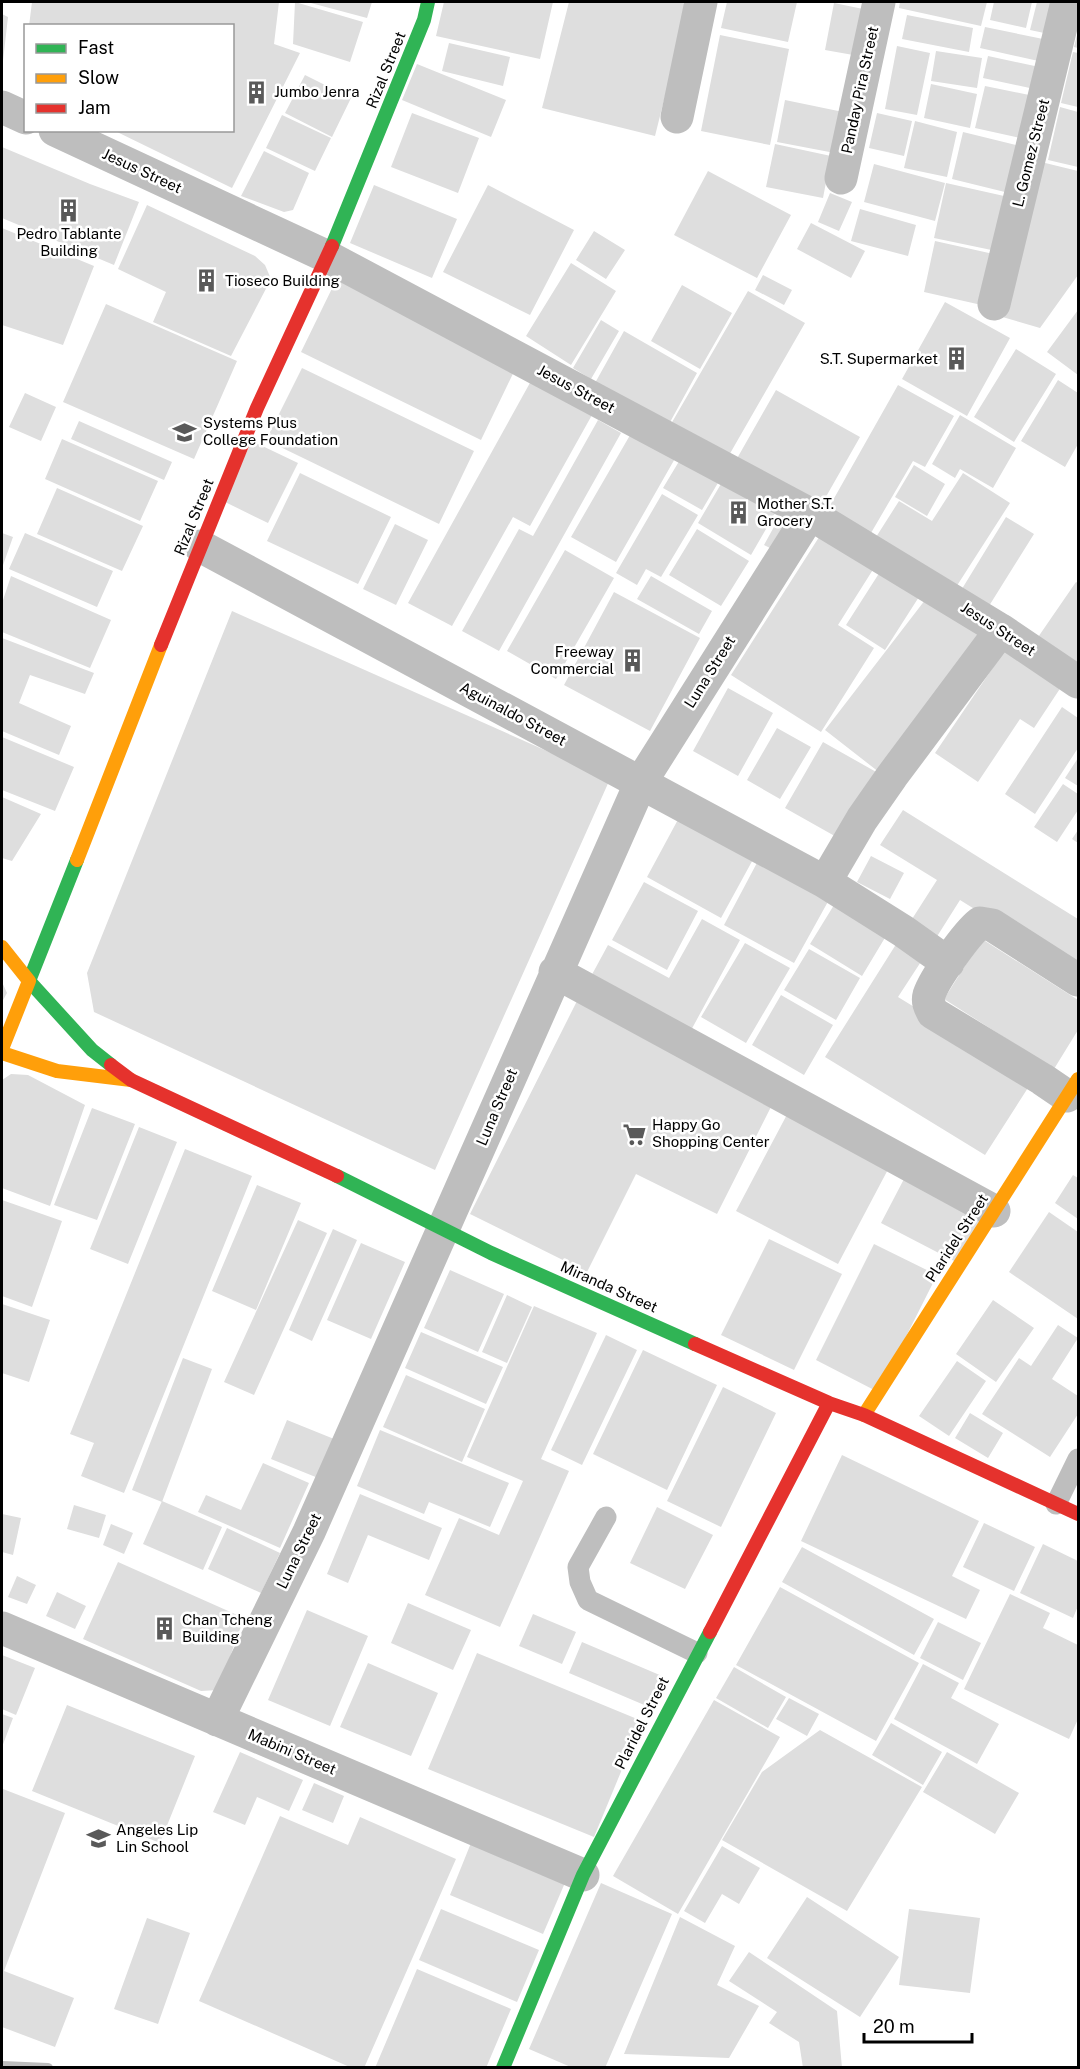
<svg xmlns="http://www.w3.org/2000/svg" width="1080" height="2069" viewBox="0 0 1080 2069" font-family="'Public Sans',sans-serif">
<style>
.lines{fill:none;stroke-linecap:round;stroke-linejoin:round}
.stream{stroke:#bdbdbd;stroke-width:10}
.building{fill:#dedede}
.lane{stroke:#bebebe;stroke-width:21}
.street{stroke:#bebebe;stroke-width:33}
.fast{stroke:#30b455;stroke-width:14}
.slow{stroke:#ff9f0a;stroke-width:14}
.jam{stroke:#e5322d;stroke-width:14}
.labels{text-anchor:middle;stroke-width:5;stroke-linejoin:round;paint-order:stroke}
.street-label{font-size:15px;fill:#000;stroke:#fff}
.poi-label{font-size:15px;fill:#000;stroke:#fff;text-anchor:start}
</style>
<rect width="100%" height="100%" fill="#fff"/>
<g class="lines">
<path class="stream" d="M2,2066L48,2068"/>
</g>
<path class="building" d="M32,2H279L274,44L300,53L232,188L113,130H232V26H29Z
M295,2L363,22L350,62L293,44Z
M307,2H372L367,18Z
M444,2H553L540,59L436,36Z
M569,2H676L688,4L655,136L542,108Z
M727,2H797L788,42L721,28Z
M900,2H987L981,26L899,8Z
M994,2H1032L1026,28L990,20Z
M1037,2H1057L1049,34L1030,30Z
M834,3L868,10L859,56L825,50Z
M2,14L8,17L3,61H2Z
M907,15L973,28L969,52L902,39Z
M985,27L1048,40L1043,62L980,48Z
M1078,31V48L1074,47Z
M720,35L789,49L770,145L701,131Z
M449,43L510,57L503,86L442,71Z
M897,46L930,53L917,115L885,109Z
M936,51L982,58L977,88L931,81Z
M1073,52L1078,53V107L1061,103Z
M988,56L1044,68L1039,90L983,78Z
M417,64L506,100L491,137L402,100Z
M305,75L351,98L332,137L285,113Z
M931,84L977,94L970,128L924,118Z
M985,86L1034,96L1025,139L975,128Z
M785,100L848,113L840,154L777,142Z
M1060,107L1078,112V167L1048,160Z
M412,113L479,138L458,193L391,167Z
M877,113L912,121L904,156L869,148Z
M282,115L331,138L315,171L266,148Z
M915,121L957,132L947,177L904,168Z
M963,132L1024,147L1013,194L952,179Z
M775,144L831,156L823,198L766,187Z
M2,147L90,184L139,202L114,265L2,218Z
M264,151L309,173L293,210L284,212L241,196Z
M1033,160L1078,171V275L1040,328L999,316Z
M874,164L945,183L935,221L864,202Z
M708,171L791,215L757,278L674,235Z
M946,183L1013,198L1001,252L934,238Z
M374,185L457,219L432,278L350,243Z
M488,185L574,230L530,315L443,272Z
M830,193L852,202L839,231L818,222Z
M147,205L255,256L265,265L271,279L231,356L153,322L166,292L118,269Z
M860,209L916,225L908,256L851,241Z
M811,223L865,251L851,278L797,249Z
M2,228L94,266L63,345L2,325Z
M594,231L625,250L606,279L576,260Z
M935,241L998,255L986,306L924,292Z
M571,263L616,291L571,365L526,336Z
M340,272L520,359L481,440L301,352Z
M763,275L792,290L784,305L755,290Z
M682,285L732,313L700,369L651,341Z
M748,291L805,323L728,457L671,424Z
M945,302L1010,338L967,416L902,379Z
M106,304L237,361L194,459L63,402Z
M1078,310V375L1047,352Z
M601,320L619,331L591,379L573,368Z
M624,331L697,373L669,424L595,383Z
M1016,349L1056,374L1014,442L974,417Z
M302,368L474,451L439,524L266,440Z
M1058,380L1078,393V444L1065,467L1021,441Z
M531,381L592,415L530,526L513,517L452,626L408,603Z
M898,385L954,416L925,467L913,461L871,533L828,509Z
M776,390L860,437L819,509L735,462Z
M25,393L56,407L41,441L9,427Z
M960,415L1016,448L993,488L960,469L955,478L932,464Z
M598,420L621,433L499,651L462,631L519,529L533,536Z
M79,421L172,462L164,480L71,439Z
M633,430L677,455L616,562L571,537Z
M62,439L158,481L140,521L45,479Z
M252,441L298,463L268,523L223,501Z
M684,453L722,476L702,510L663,488Z
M914,465L945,484L927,516L895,497Z
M728,472L781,503L751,555L698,523Z
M300,473L391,517L358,584L267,541Z
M963,473L1010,503L951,595L871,545L899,501L932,521Z
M57,488L143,526L122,571L37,534Z
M662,494L698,515L661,577L646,569L637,585L616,573Z
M781,514L800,524L784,555L764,545Z
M1006,517L1034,534L984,614L957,597Z
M395,524L428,540L396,605L363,589Z
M697,529L749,561L721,606L669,575Z
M2,533L13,537L2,568Z
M25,533L113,571L97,607L9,569Z
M821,534L874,568L838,625L874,648L821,732L731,675Z
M565,550L614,578L556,679L507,651Z
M885,564L924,589L885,650L846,625Z
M11,576L111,620L90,668L2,632V603Z
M651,576L712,611L699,634L637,599Z
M1076,582L1078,583V669L1034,643Z
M932,591L992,635L884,776L825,730Z
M614,592L700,638L650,731L564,685Z
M232,611L610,779L435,1170L94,1012L87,973Z
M2,638L94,673L85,694L30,675L19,703L71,726L59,755L2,731Z
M1011,641L1067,678L1034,728L1020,719L978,782L935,753Z
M728,688L773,713L738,776L693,751Z
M1062,707L1078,718V748L1035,814L1005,794Z
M777,728L811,747L780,799L747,780Z
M2,737L74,767L55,811L2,790Z
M823,742L878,773L840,839L785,808Z
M1078,758V786L1065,778Z
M1063,784L1078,794V810L1057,842L1034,827Z
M2,797L41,814L12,861L2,858Z
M903,810L1078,919V974L960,900L931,946L905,930L937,880L880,845Z
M681,814L756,854L721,918L647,877Z
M1078,830V843L1072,839Z
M871,856L904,873L890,899L857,882Z
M759,859L830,898L794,963L724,925Z
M644,882L698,911L667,970L612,940Z
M834,905L886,936L862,976L810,944Z
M702,919L740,940L689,1034L589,980L608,945L669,978Z
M900,938L926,954L898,997L1033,1080L985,1155L825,1057Z
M982,939L1078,1000V1030L1054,1069L944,999Z
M745,943L790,968L746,1043L701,1017Z
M809,949L860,978L836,1020L784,990Z
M2,982L7,993L2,1002Z
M580,995L778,1093L717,1214L636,1174L587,1272L470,1214Z
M781,995L833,1025L804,1075L752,1045Z
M11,1074L28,1075L85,1105L50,1206L2,1188V1080Z
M791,1107L893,1160L838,1264L736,1211Z
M92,1108L135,1124L97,1220L54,1205Z
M139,1127L177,1142L128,1264L90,1249Z
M185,1149L252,1176L124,1493L81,1476L94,1443L70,1434Z
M1073,1175L1078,1178V1219L1055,1203Z
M904,1179L982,1218L958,1263L881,1223Z
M257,1185L301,1203L256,1310L212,1291Z
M2,1200L62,1221L32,1307L2,1296Z
M1049,1212L1078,1232V1319L1009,1272Z
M298,1220L327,1233L254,1395L224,1382Z
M333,1229L357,1240L312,1341L289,1330Z
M769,1239L842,1274L794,1370L721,1335Z
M361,1243L405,1262L371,1339L327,1320Z
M874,1244L937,1275L878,1392L816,1360Z
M450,1270L504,1294L478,1352L424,1328Z
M507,1295L532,1307L507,1363L482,1352Z
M993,1300L1034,1328L996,1382L956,1354Z
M2,1304L50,1320L29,1382L2,1373Z
M534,1306L597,1333L541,1459L569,1471L500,1627L425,1595L459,1518L499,1535L523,1481L467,1457Z
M1058,1325L1078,1338L1052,1379L1078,1396V1414L1050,1457L982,1414L1019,1358L1031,1366Z
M421,1332L503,1367L486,1404L405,1368Z
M606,1335L637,1350L582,1465L551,1450Z
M643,1350L717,1385L667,1490L593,1454Z
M183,1358L212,1369L162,1502L132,1490Z
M957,1361L986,1381L949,1436L919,1416Z
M406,1375L485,1409L462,1462L383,1427Z
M723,1387L776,1413L721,1527L667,1501Z
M970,1413L1003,1433L988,1458L955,1438Z
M287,1420L344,1443L328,1482L271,1459Z
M380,1430L509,1483L490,1527L429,1502L424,1514L357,1486Z
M842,1455L979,1521L952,1576L980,1590L966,1619L801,1541Z
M263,1463L309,1483L280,1548L198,1512L206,1495L241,1510Z
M360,1494L442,1528L429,1560L368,1535L348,1583L327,1574Z
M162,1501L222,1527L203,1570L143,1544Z
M74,1505L106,1515L99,1538L67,1529Z
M657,1507L713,1535L685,1589L630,1563Z
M2,1514L21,1518L13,1555L2,1552Z
M984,1523L1035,1547L1014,1591L963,1567Z
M111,1524L133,1533L124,1554L103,1545Z
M227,1528L280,1553L261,1593L208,1569Z
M1043,1544L1078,1561V1606L1073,1618L1020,1593Z
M802,1547L934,1619L914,1655L782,1582Z
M118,1562L244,1618L218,1690L201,1691L83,1639Z
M17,1576L36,1585L27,1604L8,1597Z
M780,1587L919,1663L876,1741L736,1665Z
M57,1592L86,1606L75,1629L46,1616Z
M1010,1594L1050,1613L1043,1628L1078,1645V1719L1069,1739L964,1689Z
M408,1603L471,1630L453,1670L391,1643Z
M307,1610L368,1636L330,1726L268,1700Z
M533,1614L576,1632L562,1664L519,1646Z
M938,1622L981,1643L963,1680L920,1658Z
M582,1642L662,1676L649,1707L569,1673Z
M477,1653L642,1721L594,1837L428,1769Z
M2,1655L35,1668L16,1715L2,1709Z
M368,1663L438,1693L411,1756L340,1727Z
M923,1664L959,1683L951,1698L999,1724L977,1764L894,1719Z
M734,1667L786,1697L768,1728L716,1698Z
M789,1698L819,1714L807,1736L776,1719Z
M714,1700L780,1737L678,1914L613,1876Z
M67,1705L195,1756L160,1843L32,1791Z
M2,1714L13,1718L2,1747Z
M891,1723L942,1752L923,1785L872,1755Z
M820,1730L922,1787L847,1911L722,1840L762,1772Z
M240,1752L303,1780L289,1811L257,1797L245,1825L213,1812Z
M947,1752L1019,1793L995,1834L923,1792Z
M314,1783L344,1796L333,1823L302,1810Z
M3,1789L65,1813L4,1971L74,1998L55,2047L2,2027V1793Z
M280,1816L348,1845L360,1817L456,1859L364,2068H352L199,2001Z
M473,1838L567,1878L543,1934L450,1895Z
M722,1846L760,1868L739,1904L722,1894L705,1923L684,1911Z
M601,1883L672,1914L605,2068H573L529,2049Z
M807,1897L899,1957L860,2017L767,1958Z
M441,1909L539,1950L517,2002L419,1960Z
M909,1909L980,1918L970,1993L899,1985Z
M680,1917L735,1946L717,1985L759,2006L729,2058L624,2054Z
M147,1918L190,1933L158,2024L114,2009Z
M749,1952L837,2011L842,2068H803L799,2042L769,2023L777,2012L729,1981Z
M417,1969L511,2009L486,2068H375Z"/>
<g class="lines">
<path class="lane" d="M1056,1504L1078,1459
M606,1517L578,1567L580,1582L588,1600L697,1653"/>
<path class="street" d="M2,107L26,118
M677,117L701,2
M55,130L328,257L810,514L1001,630L1078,682
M841,178L879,2
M994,304L1067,2
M200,546L825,882L903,931L948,963
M825,882L862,819L892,776L1001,630
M555,972L994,1211
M1067,1096L1042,1079L933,1013C930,1007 927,1002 929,995C934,979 967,933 980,923L992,925L1078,980
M2,1628L583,1875
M217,1720L309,1532L641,782L810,514"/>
<path class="fast" d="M332,246L424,20L428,2
M77,860L29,981L92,1050L111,1065
M337,1176L491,1253L695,1344
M503,2068L583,1875L710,1632"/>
<path class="slow" d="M77,860L161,645
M2,947L29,981L2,1049
M2,1053L57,1071L131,1080
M864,1415L1078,1079"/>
<path class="jam" d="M161,645L257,408L332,246
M111,1065L131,1080L337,1176
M695,1344L829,1403L864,1415L1078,1514
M710,1632L829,1403"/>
</g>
<defs>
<symbol id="building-bare" viewBox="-9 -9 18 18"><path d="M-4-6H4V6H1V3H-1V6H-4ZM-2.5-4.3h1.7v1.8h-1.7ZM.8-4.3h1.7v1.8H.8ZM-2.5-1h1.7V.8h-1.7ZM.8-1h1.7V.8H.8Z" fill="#595959" stroke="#fff" stroke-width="2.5" paint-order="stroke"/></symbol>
<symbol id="university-bare" viewBox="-9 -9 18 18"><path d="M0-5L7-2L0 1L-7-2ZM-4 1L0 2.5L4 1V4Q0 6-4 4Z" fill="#595959" stroke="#fff" stroke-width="2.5" paint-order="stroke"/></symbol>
<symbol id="supermarket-bare" viewBox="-9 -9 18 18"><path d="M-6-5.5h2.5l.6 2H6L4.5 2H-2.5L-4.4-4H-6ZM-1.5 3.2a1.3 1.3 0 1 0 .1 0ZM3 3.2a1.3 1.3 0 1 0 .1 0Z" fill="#595959" stroke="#fff" stroke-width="2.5" paint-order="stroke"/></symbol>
<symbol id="school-bare" viewBox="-9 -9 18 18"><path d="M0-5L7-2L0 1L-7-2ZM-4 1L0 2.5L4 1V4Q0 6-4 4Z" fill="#595959" stroke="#fff" stroke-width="2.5" paint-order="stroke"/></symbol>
</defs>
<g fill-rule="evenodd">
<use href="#building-bare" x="240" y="76" width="33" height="33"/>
<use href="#building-bare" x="52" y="194" width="33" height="33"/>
<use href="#building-bare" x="190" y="264" width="33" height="33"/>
<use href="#building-bare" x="940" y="342" width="33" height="33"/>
<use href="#university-bare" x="168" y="416" width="33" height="33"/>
<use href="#building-bare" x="722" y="496" width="33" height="33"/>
<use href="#building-bare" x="616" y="644" width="33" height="33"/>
<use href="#supermarket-bare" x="618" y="1118" width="33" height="33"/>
<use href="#building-bare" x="148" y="1612" width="33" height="33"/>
<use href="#school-bare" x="82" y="1822" width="33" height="33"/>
</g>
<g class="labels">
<g class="street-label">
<text transform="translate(386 70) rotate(-68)" y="5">Rizal Street</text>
<text transform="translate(860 90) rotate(-78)" y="5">Panday Pira Street</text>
<text transform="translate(1031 153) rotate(-76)" y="5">L. Gomez Street</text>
<text transform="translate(142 171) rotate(25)" y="5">Jesus Street</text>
<text transform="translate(576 389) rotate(28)" y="5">Jesus Street</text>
<text transform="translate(194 517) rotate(-68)" y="5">Rizal Street</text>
<text transform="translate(998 629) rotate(33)" y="5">Jesus Street</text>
<text transform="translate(710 672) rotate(-58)" y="5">Luna Street</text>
<text transform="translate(513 714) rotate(28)" y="5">Aguinaldo Street</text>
<text transform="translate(497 1107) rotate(-67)" y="5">Luna Street</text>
<text transform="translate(957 1238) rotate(-57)" y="5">Plaridel Street</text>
<text transform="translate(609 1287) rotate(24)" y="5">Miranda Street</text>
<text transform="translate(299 1551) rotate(-64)" y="5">Luna Street</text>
<text transform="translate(642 1723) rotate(-63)" y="5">Plaridel Street</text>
<text transform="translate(292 1752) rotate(23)" y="5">Mabini Street</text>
</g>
<g class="poi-label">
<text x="274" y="97">Jumbo Jenra</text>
<text x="69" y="239" text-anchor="middle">Pedro Tablante<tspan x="69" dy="17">Building</tspan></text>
<text x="225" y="286">Tioseco Building</text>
<text x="938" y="364" text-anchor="end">S.T. Supermarket</text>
<text x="203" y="428">Systems Plus<tspan x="203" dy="17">College Foundation</tspan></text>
<text x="757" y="509">Mother S.T.<tspan x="757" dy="17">Grocery</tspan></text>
<text x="614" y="657" text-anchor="end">Freeway<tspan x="614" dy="17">Commercial</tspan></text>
<text x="652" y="1130">Happy Go<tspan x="652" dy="17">Shopping Center</tspan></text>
<text x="182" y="1625">Chan Tcheng<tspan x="182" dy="17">Building</tspan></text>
<text x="116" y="1835">Angeles Lip<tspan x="116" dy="17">Lin School</tspan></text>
</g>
</g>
<rect width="1080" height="2069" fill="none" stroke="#000000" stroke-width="6"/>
<rect x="24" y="24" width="210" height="108" fill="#ffffff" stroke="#999999" stroke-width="1.5"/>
<rect x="36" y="44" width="30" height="9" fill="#30b455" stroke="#999999" stroke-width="1.5"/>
<text x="78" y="54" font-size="18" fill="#000000">Fast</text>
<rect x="36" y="74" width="30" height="9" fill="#ff9f0a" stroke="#999999" stroke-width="1.5"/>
<text x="78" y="84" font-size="18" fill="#000000">Slow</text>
<rect x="36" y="104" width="30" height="9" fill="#e5322d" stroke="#999999" stroke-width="1.5"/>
<text x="78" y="114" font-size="18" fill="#000000">Jam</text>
<path d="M864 2033v9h108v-9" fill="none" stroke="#000000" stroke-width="3"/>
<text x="873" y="2033" font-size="18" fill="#000000" stroke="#ffffff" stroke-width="4.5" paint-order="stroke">20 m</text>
</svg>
